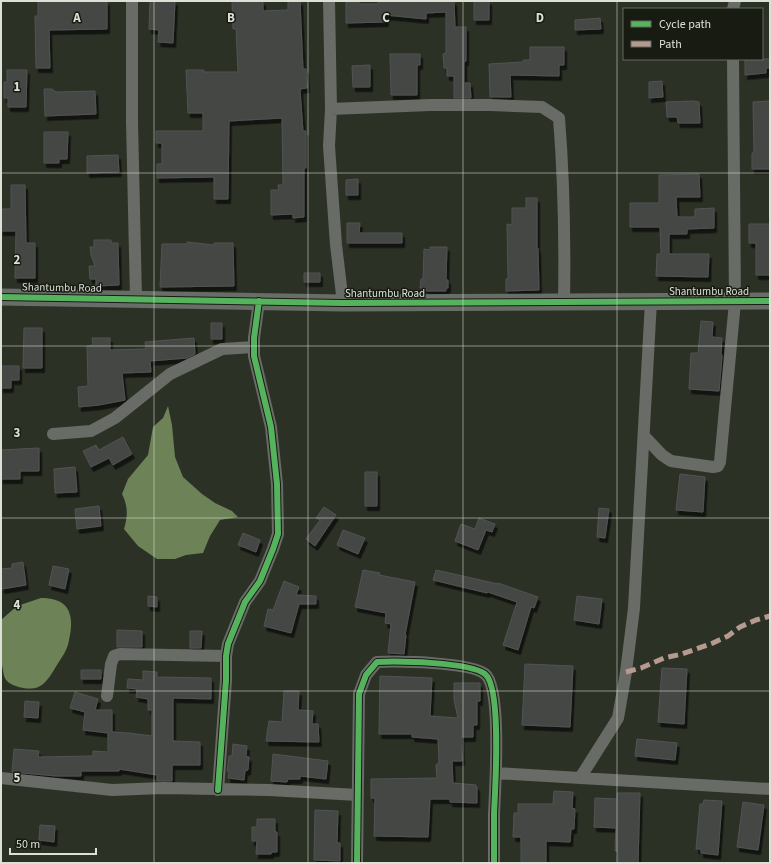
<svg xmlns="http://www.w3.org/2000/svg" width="771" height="864" viewBox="0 0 771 864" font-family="'Source Sans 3',sans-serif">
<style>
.water{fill:#6e8257}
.building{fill:#454645;stroke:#525353;filter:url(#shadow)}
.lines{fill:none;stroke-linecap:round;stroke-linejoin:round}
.street{stroke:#686b66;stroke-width:12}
.secondary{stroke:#696d67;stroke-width:17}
.quiet{stroke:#b69a8f;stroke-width:5;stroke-dasharray:10 5;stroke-linecap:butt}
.cycleway-casing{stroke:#171b12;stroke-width:8}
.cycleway{stroke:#56b35d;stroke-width:6}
.grid{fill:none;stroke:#dbe1d5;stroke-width:1;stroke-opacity:0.55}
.labels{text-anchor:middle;stroke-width:3;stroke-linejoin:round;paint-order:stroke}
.street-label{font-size:11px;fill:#dbe1d5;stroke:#171b12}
.grid-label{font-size:13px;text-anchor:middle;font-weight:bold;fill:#dbe1d5;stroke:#171b12;stroke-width:3;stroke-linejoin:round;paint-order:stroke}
</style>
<defs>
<filter id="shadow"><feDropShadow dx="2.5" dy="4.5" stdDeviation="0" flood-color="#0009"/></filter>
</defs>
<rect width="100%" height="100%" fill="#2c3126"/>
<path class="water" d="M168,406L172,425L175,457L183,477L202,494L215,503L232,511L238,517L220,520L210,536L203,553L186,555L175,559H157L138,546L124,529C128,516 128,506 122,494L128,479L148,455L153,427L163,418Z
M41,598C69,598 75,614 69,640C68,649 62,657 57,665C53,671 47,683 40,686C32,691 16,688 8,682C2,677 4,669 1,662V620L17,606Z"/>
<path class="building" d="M38,1H107V29L49,30L50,68H36L35,16H38Z
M150,1H175L173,43L158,42L159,30L149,29Z
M232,1H263V11L288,10V1H300L303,69H306L307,88L300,89L303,131H306V168H304V217L293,218V214L271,215V190H279L278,185H283L282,118L229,121L228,199H214V177L157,178V164H162V143H156V131H203V113H188L186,70H204V72H238L236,29H233Z
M359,1V4H378V1H454L455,27H466V61L464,62V83H470L471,98H454V76H447V68H444L443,54L446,53V12L426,13V19L385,15L386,22L346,23V2Z
M474,1H489V20H474Z
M600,18L601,29L575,30V20Z
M530,47H564V65H559V76L510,75L511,97H490L489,64L523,62V60H530Z
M390,54H420V65H417V95H391Z
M745,59H770V68H766V73L745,75Z
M370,65V87H353L352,66Z
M7,70H27L26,107H8V98H4V82H7Z
M662,81L663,97L649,98V82Z
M44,89H52L56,92L95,91L96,114L45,116Z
M693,101L699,102L700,123H678L677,117H667L666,102Z
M770,101V169H752V153H754L753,102Z
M44,132H68L67,159H59V163H44Z
M118,155L119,172L87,173V156Z
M699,174L700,197H676L677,217H695V209L714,208V228L687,229V234H669V254H709L708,277L656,276L657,254H661L660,227H630V203H659V175Z
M358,179V195H346V180Z
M11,185H25L26,243H35V278H15L16,231H1V209H11Z
M526,198H537V248H538L539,290L506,291V279H508L507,224L512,225V208H526Z
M347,223H360L359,233H402V243H347Z
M749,224H770V275H756V243H749Z
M94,240H111V243H118L119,285L96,286V279H90L89,266H95L91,255L90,247H94Z
M187,242L214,245V243H233L234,286L160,287L162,244H187Z
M430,247H447L446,280H448V288H446V291H426V288H420L421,279H423L424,249L430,250Z
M304,273H320V282H304Z
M701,321L713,322L712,337L722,338L721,354L722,355V357L719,391L689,389L691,353H698Z
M211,323H222V339H211Z
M24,328H42V368H23Z
M92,338H110V350L146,349L145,342L194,338L195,354L187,358L150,361L151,372L122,373L125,400L99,405L79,407L78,387L88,386L87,346L93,345Z
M1,366H19V380H11V388H1Z
M123,437L132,454L113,465L109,458L91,467L83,451L96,445L99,450Z
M39,448V471H20V479H1V450Z
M75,467L77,492L55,493L54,469Z
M365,472H377V506H365Z
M680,474L705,477L703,512L676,510Z
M99,506L101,526L77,529L75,509Z
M324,507L336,515L315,546L306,539L320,520L316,518Z
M599,508L609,509L605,538L597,537Z
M479,518L495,524L492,532L486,530L478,550L455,541L461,524L475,529Z
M343,530L365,538L358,554L337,545Z
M243,533L260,540L256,552L238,545Z
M23,562L26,585L2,589L1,569L12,568V564Z
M53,566L69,569L65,589L49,585Z
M363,570L380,573L379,575L415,582L405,635H406L404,654L388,653L391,624L385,623L386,613L355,607Z
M436,570L498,584V583L538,597L534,608L531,607L518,650L503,645L517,602L488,592L487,593L433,580Z
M284,581L299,587L296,595L316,596V604H299L291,633L264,626L268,609L273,610Z
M148,596L157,597V607L148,606Z
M577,596L602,599L599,624L574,620Z
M117,630L142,631V647H117Z
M190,631H202L201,648H190Z
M525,664L573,666L570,727L522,725Z
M662,668L687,669L684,724L658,722Z
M81,670H101V679H81Z
M143,671L157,672V677L211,678V699L173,698V741L200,742V765H172V781H157V775L119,769V771H81V776H56L12,772L14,749L39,751L38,757L93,756V751L108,752V733L83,730L85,712L70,708L75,692L98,699L95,710H112V732L129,733L152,736V710H148V699L136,697L137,689L127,688L128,679L143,680Z
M380,676L432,678L430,716L458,718L454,700V683H480V701H477V725H473V737H461L462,761H452L453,783L476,785V787H477V803L450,802V799H430L428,837L374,836L375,798H371V779L437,778L436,765L439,763L438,739L412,737V734H379Z
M284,691H299L298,710L313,711L312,724H318L319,742L266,741L269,721L282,722Z
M25,701L39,702L38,718L24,717Z
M637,739L677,743L675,760L635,756Z
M233,744L247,746L246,756L249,757L248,770L245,771L244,780L228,778L229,771H227L229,756H232Z
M273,754L328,761L326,779L300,776V779H288L287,782L271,781Z
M554,791L573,792L572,808L575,809L574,829H571L570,842L546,841V863H521V837H513L514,813H518V804H553Z
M617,793H640L638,863H618V851H615L616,828L594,827L595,798L617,799Z
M704,800L722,801L718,855L701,853V849H696L700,804H703Z
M743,802L764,805L758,850L737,847Z
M315,810L338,811L337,843H340V861L314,860Z
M257,819H275V832H277V852H272L271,854H256L257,841H252V827H257Z
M40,825L55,826L54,842L39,840Z"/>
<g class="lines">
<path class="street" d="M132,1V121L136,298
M329,1L331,109L329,146L336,245L343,303
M733,9L735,1
M331,109L430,105H490L542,107L559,118C564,180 565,241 564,303
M53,434L91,431L115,418L170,374L222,349L254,347
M644,436L662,455L671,461L713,467L718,466L720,462L735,302L733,59
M107,696L111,664L114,656L120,654L226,656
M497,773L770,789
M1,778L112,790L163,788L269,790L358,795
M580,778L618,718L626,672L634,608L651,301
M218,790L226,680V656L228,644L245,602L260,581L273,549L278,534L277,484L271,427L254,356V338L259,301
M357,863L359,694L366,675L377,662C398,661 470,662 485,674C502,687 495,791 494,814C494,831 494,847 494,863"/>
<path class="secondary" d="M1,297L343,303L770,301"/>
<path class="quiet" d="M626,672L641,668L664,658L682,654L713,643L728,636L740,627L756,620L770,616"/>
<defs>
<path id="cycleway" d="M1,297L343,303L770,301
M218,790L226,680V656L228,644L245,602L260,581L273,549L278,534L277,484L271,427L254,356V338L259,301
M357,863L359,694L366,675L377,662C398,661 470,662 485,674C502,687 495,791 494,814C494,831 494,847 494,863"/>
</defs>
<use href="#cycleway" class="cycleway-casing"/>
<use href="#cycleway" class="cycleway"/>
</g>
<path class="grid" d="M154,1V863M308,1V863M463,1V863M617,1V863M1,173H770M1,346H770M1,518H770M1,691H770"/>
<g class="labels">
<g class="street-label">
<text transform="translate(62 287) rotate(1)" y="4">Shantumbu Road</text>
<text x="709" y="295">Shantumbu Road</text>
<text x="385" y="297">Shantumbu Road</text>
</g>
</g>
<g class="grid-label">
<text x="77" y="22">A</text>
<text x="231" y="22">B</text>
<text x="386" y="22">C</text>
<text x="540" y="22">D</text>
<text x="17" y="91">1</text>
<text x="17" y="264">2</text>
<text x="17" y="437">3</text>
<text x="17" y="609">4</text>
<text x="17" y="782">5</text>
</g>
<rect width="771" height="864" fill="none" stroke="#dbe1d5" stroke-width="4"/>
<rect x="623" y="8" width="140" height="52" fill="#171b12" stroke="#656a60"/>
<rect x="631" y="21" width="20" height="6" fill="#56b35d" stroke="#656a60"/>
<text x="659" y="28" font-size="12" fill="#dbe1d5">Cycle path</text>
<rect x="631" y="41" width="20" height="6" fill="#b69a8f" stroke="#656a60"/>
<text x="659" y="48" font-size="12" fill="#dbe1d5">Path</text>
<path d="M10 848v6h86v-6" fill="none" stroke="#dbe1d5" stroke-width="2"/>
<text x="16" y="848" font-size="12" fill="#dbe1d5" stroke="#171b12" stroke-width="3" paint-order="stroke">50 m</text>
</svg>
